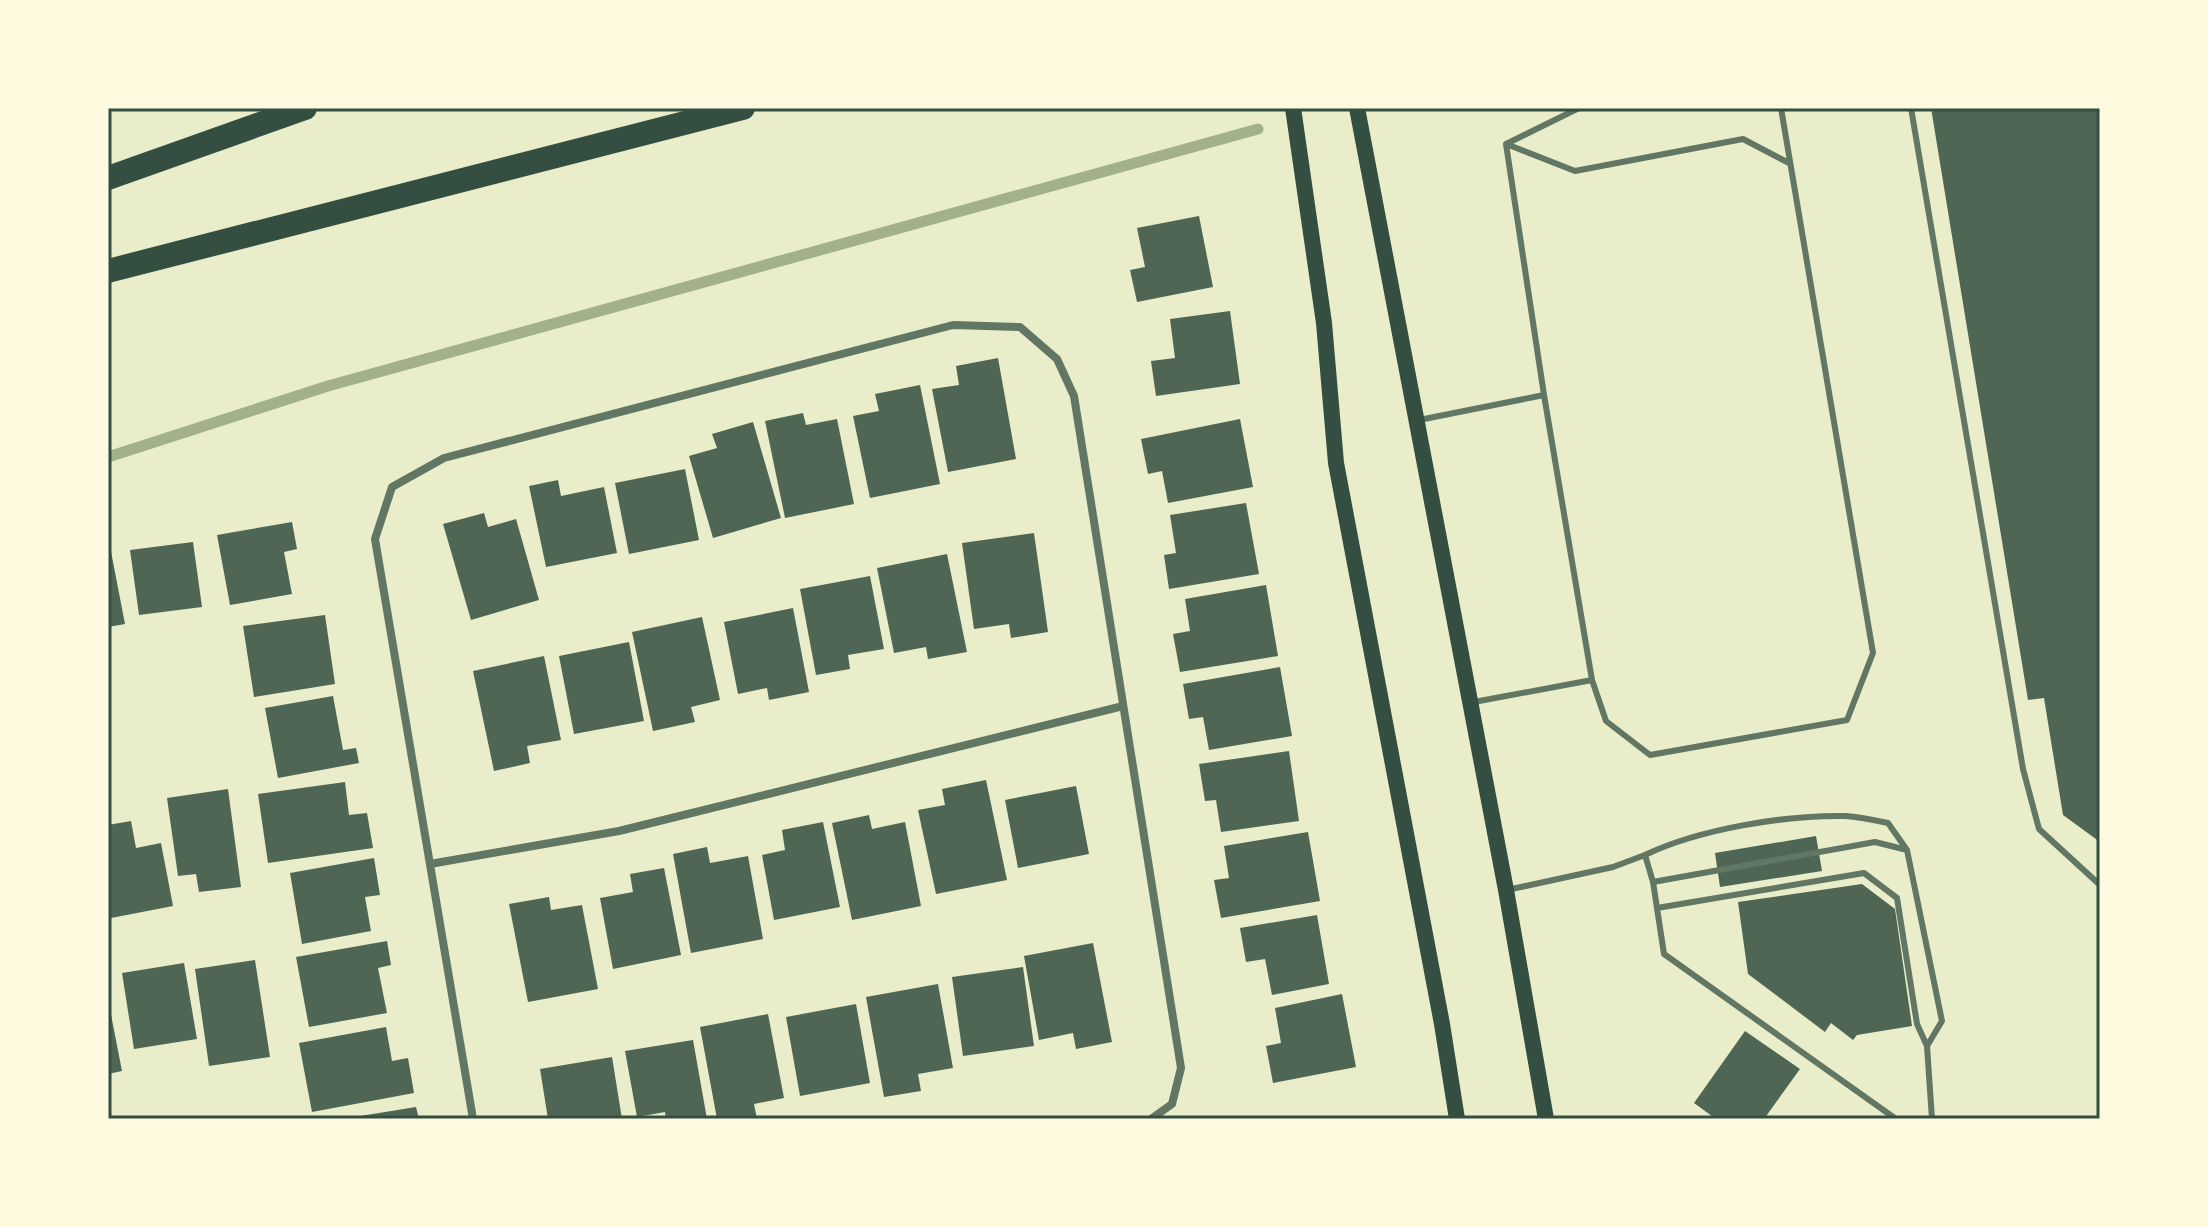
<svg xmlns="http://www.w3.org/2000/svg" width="2208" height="1227" viewBox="0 0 2208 1227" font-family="Cabin,sans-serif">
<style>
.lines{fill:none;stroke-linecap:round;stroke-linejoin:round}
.stream{stroke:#a3b18a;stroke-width:11}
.building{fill:#4f6655}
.service{stroke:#617663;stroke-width:6}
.minor{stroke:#617663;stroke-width:8}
.secondary{stroke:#344e41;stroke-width:16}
.motorway{stroke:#344e41;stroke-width:24}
.neatline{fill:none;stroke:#344e41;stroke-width:3}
</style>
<rect width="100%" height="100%" fill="#e9edc9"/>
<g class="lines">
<path class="stream" d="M108,457L328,386L1258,129"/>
</g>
<path class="building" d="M1931,108H2100V842L2063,815L2044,698L2028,700Z
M1199,216L1213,287L1137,302L1130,270L1145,267L1137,228Z
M1230,311L1240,384L1156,396L1151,361L1175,358L1170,319Z
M998,358L1016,459L948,472L932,389L959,385L956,366Z
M920,385L940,484L870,498L853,416L879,411L875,394Z
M803,413L806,425L837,419L854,504L785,518L765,421Z
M1240,419L1253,487L1168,503L1162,471L1148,474L1141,439Z
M753,422L781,518L713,538L689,456L717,448L712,434Z
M685,469L699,540L629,554L615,483Z
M558,480L561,496L604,487L617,553L546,567L529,486Z
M1246,503L1259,574L1169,589L1164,555L1176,553L1170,515Z
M484,513L488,527L516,519L539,600L471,620L443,524Z
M292,522L297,549L284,552L292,594L230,605L217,535Z
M1034,533L1048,632L1011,638L1009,624L974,629L962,543Z
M108,536L125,624L108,627Z
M193,542L202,607L139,615L130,550Z
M947,554L967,652L928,659L926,647L894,653L877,568Z
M870,576L884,649L848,655L850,669L816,675L800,589Z
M1266,585L1278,656L1180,672L1173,634L1190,631L1185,599Z
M793,608L809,692L769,700L767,688L738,694L724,622Z
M325,615L335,684L254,697L243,626Z
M702,617L720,700L691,707L695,722L653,731L632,632Z
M629,642L644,721L574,734L559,656Z
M544,656L561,740L527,746L530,763L494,771L473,671Z
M1280,667L1292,736L1209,750L1203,717L1189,719L1183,684Z
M333,696L343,750L356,748L359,763L278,778L265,708Z
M1289,751L1299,821L1221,832L1216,800L1205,801L1199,764Z
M986,780L1007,880L936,894L918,810L945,805L942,789Z
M345,782L349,815L367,813L373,848L268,863L258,794Z
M1076,786L1089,854L1018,868L1005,800Z
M228,789L241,887L199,892L196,874L178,876L167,798Z
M869,815L872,829L905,822L921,906L852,920L832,823Z
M131,821L136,848L161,843L173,906L111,918L108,901V825Z
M823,822L840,907L774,920L762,855L785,850L782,830Z
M1308,832L1320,901L1221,918L1214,880L1229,878L1224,846Z
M1816,836L1822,871L1720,887L1715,853Z
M707,847L710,863L748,856L763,939L691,953L673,854Z
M374,858L380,895L365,897L371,931L302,944L290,873Z
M664,868L681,955L613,969L600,898L633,892L630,874Z
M1862,884L1895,909L1912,1026L1857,1035L1853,1040L1831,1023L1825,1032L1748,974L1738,902Z
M549,897L551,910L582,905L598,989L528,1002L509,904Z
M1317,915L1329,984L1272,995L1265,959L1246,962L1240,928Z
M387,941L391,965L378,968L387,1013L309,1027L296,957Z
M1093,943L1112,1042L1076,1049L1073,1033L1039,1040L1024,956Z
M255,960L270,1057L209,1066L195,969Z
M184,963L197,1039L134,1049L122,973Z
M1023,967L1034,1046L963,1056L952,977Z
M938,984L953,1068L918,1074L921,1091L884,1097L866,997Z
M1342,994L1356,1067L1273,1083L1266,1046L1281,1043L1275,1008Z
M108,999L122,1071L108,1074Z
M856,1004L870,1083L800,1096L786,1017Z
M768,1014L784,1098L754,1104L757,1119H717L700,1027Z
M386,1027L392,1061L408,1058L414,1093L312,1112L299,1043Z
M1745,1031L1800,1069L1764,1119H1716L1694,1103Z
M693,1040L707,1119H666L665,1112L637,1117L625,1051Z
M612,1057L622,1119H548L540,1069Z
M416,1107L419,1119H354V1117Z"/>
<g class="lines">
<path class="service" d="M1579,108L1506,144L1544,395L1592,680L1606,721L1650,755L1847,720L1873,653L1781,108
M1911,108L2023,769L2039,829L2100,885
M1506,144L1575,171L1743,139L1789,163
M1419,420L1544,395
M1474,702L1592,680
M1645,855C1699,829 1785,815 1845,816C1859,817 1874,820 1888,823L1907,850L1942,1021L1927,1046L1932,1119
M1653,882L1875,842L1907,850
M1507,890L1613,867L1645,855L1653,882L1664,954L1896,1119
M1657,908L1864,873L1897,898L1917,1024L1927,1046"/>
<path class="minor" d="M430,864L619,831L1123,706
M473,1119L375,539L392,487L444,458L953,325L1020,327L1057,359L1074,396L1181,1068L1172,1104L1151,1119"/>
<path class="secondary" d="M1293,108L1324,323L1336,463L1442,1024L1457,1119
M1357,108L1506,890L1546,1119"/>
<path class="motorway" d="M108,178L305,108
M108,271L743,108"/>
</g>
<rect width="2208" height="1227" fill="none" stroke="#fefae0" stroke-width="220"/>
<rect x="110" y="110" width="1988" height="1007" class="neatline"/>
</svg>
